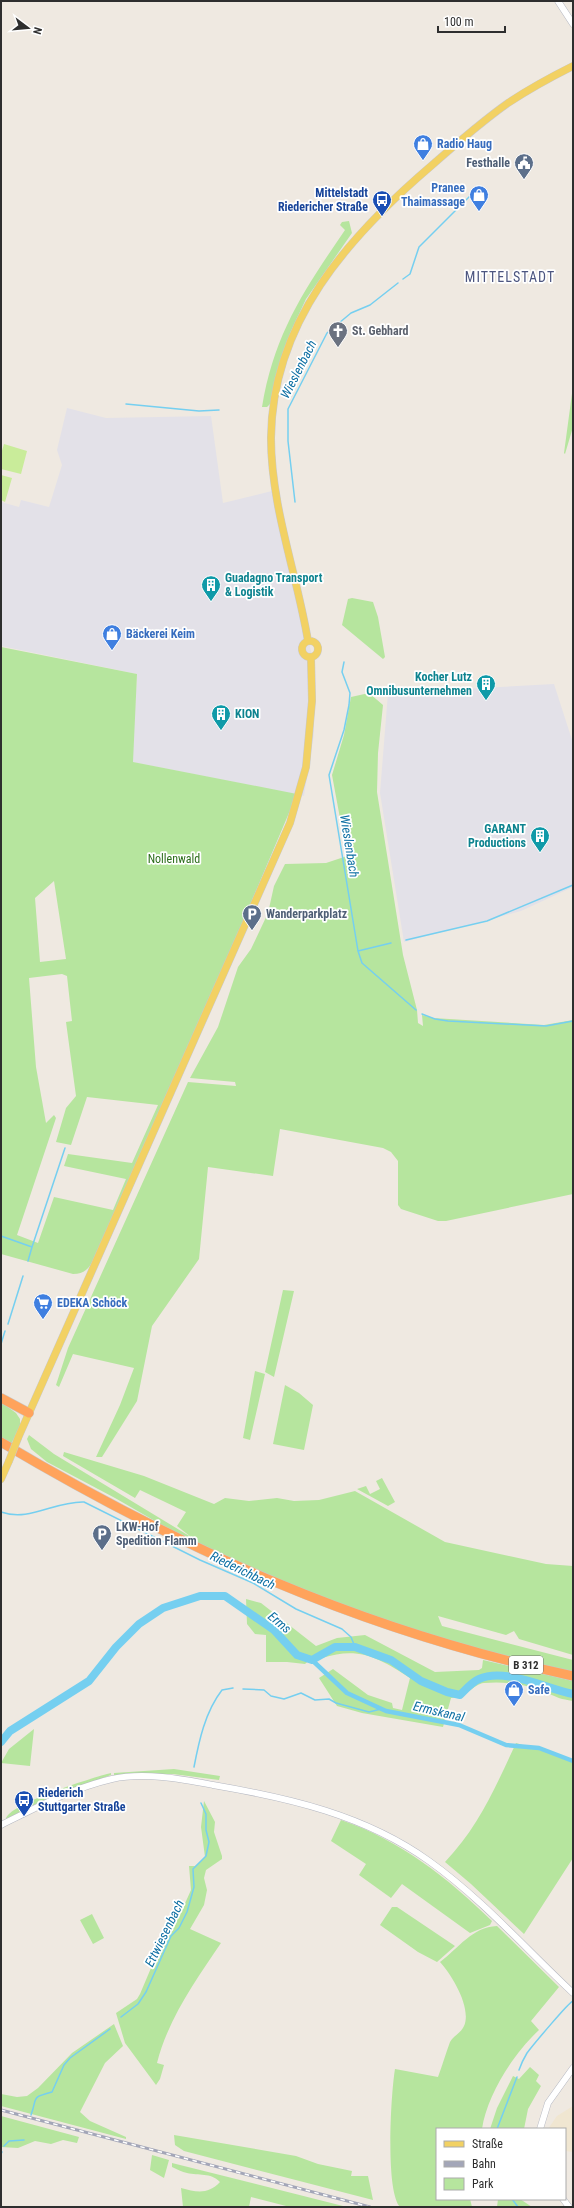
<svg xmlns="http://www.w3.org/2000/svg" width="574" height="2208" viewBox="0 0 574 2208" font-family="'Roboto Condensed',sans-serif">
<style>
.industrial{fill:#e3e1e8}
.education{fill:#f0e6d1}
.green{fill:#b6e59e;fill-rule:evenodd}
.pitch{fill:#c9ec9a}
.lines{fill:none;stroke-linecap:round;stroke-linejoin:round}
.stream{stroke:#75cff0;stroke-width:1.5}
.canal{stroke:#75cff0;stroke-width:4.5}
.river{stroke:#75cff0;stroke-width:8}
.minor-casing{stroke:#b4b7c1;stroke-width:7}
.major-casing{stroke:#c9c9c9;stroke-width:8}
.highway-casing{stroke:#c9c9c9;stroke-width:10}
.minor{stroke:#fff;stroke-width:6}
.major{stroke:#f2d163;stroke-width:7}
.highway{stroke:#ffa35c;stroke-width:9}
.rail-casing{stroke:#a3a6b8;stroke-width:3}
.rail{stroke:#fff;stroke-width:1.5;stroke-dasharray:4.5;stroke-linecap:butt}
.major-bridge-casing{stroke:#c9c9c9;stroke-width:8;stroke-linecap:butt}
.major-bridge{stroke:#f2d163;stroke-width:7}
.labels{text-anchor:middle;stroke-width:3.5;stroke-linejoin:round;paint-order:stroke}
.shield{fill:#fff;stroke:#6d6d6d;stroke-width:1}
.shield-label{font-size:11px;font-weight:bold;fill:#2e2e2e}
.shop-label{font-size:12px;font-weight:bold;fill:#366cbe;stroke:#fff;text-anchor:start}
.service-label{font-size:12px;font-weight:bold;fill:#4e5e75;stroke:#fff;text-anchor:start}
.transit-label{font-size:12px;font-weight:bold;fill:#164399;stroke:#fff;text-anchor:end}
.worship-label{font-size:12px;font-weight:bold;fill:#5b616d;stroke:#fff;text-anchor:start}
.culture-label{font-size:12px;font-weight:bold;fill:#0d838f;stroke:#fff;text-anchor:start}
.park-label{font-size:12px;fill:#2c6e1b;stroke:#fff}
.water-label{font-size:13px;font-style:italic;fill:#0d6fa3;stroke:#fff}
.quarter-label{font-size:14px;letter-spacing:1px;fill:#4d5680;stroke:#fff}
</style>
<rect width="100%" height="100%" fill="#efe9e1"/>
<path class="industrial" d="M67,408L106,418L211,416L223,503L272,491L293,569L312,656L314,734L304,796L132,762L137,674L1,646V502L19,507L21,500L49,507L62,465L57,450Z
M554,684L573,743V887L521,911L404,942L380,793L388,693Z"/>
<path class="education" d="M573,2106V2152L565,2151V2129H548L557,2116Z"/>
<path class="green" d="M349,221L352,233L306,299L291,331L277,372L270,404L267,407H262C274,334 304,290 345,230L340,225L342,222Z
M573,386V427L565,454L564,453Z
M352,598L373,602L378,617L385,657L383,659L342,625L348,599Z
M1,647L137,674L133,762L297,794L219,978L99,1248C92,1261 90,1274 73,1274L1,1254ZM54,881L66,959L40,962L35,898ZM62,974L67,976L72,1021L66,1022L76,1096L66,1108L56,1142L71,1145L87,1097L158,1105L132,1163L68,1154L64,1166L126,1179L113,1210L54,1197L38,1243L17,1235L56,1118L54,1115L46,1123L36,1067L29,978Z
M369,693L383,705L378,753L377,792L403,955L417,1010L418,1023L423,1026L422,1015L433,1018L544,1025L573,1020V1194L446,1221H438L401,1209L398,1205V1161L391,1152L383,1148L280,1129L273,1176L208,1167L199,1259L152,1326L137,1401L102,1457H96L120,1405L134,1368L73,1354L59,1387L56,1385L68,1348L188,1082L236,1086L235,1082L190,1078L218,1027L238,967L251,949L268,913L274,886L285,864L326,863L347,856L332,775L344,735L351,697Z
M283,1290L294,1291L274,1377L265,1372Z
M255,1371L265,1374L250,1440L243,1438Z
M285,1385L299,1393L313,1405L304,1450L273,1444Z
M1,1402L16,1413L20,1419V1427L11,1444L1,1438Z
M29,1435L54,1454L191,1537L177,1526L186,1512L140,1490L135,1498L63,1456L64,1452L144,1476L214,1504L225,1498L249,1501L277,1498L294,1501L319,1500L355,1491L445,1542L546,1564L573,1566V1655L519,1639L514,1631L506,1635L438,1616L442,1626L573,1660V1673L503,1657L365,1615L195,1544L115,1498L47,1462L31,1449L27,1439Z
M382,1478L395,1502L388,1506L357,1489L366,1486L370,1494L380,1489L376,1481Z
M246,1599L261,1603L316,1646L337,1638L365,1635L435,1672L479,1670L482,1668L483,1660L573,1681V1701C560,1699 559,1698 547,1693C528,1684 504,1681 484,1683C473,1684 468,1697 451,1698L443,1727L362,1713L337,1706L319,1678L333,1669L368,1695L392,1703L393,1708L402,1710L410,1678C379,1658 359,1646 322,1658L315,1655L305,1664L287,1662H266V1635L255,1634L247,1624Z
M34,1729L30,1766L1,1763L9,1749Z
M516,1743L573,1760V1858L524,1934L471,1884L445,1862C479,1826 495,1788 516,1743Z
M174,1769L220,1776L219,1780L173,1774L114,1775V1773Z
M111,1773V1775L46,1799L6,1819C8,1804 94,1777 111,1773Z
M204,1801L215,1822L214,1832L222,1856V1859L206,1870L204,1878L207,1890L204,1905L190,1929L221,1943C196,1980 168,2019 157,2063L164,2065L160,2079L156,2085L125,2043L116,2013L137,1999L140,1994L162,1942L169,1928L178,1919L191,1890L189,1866H195L205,1857L201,1827Z
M341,1820C400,1840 448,1878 492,1921L490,1925L470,1933L402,1884L391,1898L359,1875L366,1864L331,1841Z
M392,1907H397L455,1946L437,1962L418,1952L380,1925Z
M92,1914L104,1938L93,1944L80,1920Z
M497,1926L559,1987L531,2021L539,2030C514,2053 487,2095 482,2129H437V2199H470L472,2207H400C385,2190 391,2093 395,2069L438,2077C442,2066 446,2053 450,2042C453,2036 461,2033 464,2026C472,2008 452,1975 440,1962C459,1948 472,1927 497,1926Z
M114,2024L123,2046L105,2063L80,2112L90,2121L126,2137V2139L1,2106V2094L17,2097L27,2096L38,2088L72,2053Z
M530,2067L539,2075L536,2081L541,2086L528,2109L524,2129H490L497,2108L513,2076L519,2079Z
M1,2116L79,2137L77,2143L63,2140L51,2144L35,2141L18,2148L1,2147Z
M174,2135L296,2156L318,2164L352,2171L351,2176H368L373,2200L184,2151L175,2145Z
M152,2155L169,2160L164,2178L150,2170Z
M172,2163L347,2207H290L251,2197L249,2207H183L181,2188C196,2192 208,2195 220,2182C210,2172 199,2176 187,2173C182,2172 177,2169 172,2167Z
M498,2199H520L532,2207H497Z"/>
<path class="pitch" d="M4,444L27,451L21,474L1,469V454Z
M1,475L12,478L5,502L1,500Z"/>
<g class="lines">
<path class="stream" d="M403,279L410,274L419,247L474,192
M126,404L199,411L219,410
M295,502L288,441V409L327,333L351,313L370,305L398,283
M344,662L342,672L350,693L349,705L344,730L329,775L358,951L362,963L416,1010
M406,940L487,921L573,885
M358,951L391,943
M422,1014L435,1019L448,1021L546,1026L573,1021
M1,1236L32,1247L28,1261
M32,1247L65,1148
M8,1324L23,1276
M1,1344L5,1331
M1,1512C30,1522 54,1501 84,1502L200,1560L253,1583L296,1609L342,1629L351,1637L355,1647
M243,1689L264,1690L271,1696L284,1699L301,1693L315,1700L329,1699L336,1703L369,1712L381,1709
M194,1767C199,1741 205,1712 222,1690L233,1688
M121,2017L138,2004L146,1992L171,1936L179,1928L187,1912L194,1887L193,1869L206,1856L209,1842L206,1830V1814L201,1803
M519,2070C521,2064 524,2058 527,2053C533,2045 569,2002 573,2001
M31,2115C38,2096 30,2098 52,2092L64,2065L70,2058L110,2029
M497,2129L517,2077
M4,2146L9,2141L24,2140
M1,2154L2,2152
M505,2199H507
M512,2199L518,2207"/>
<path class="canal" d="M312,1660L347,1693L386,1711L459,1725L506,1745L539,1748L573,1761"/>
<path class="river" d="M1,1742L10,1731L89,1681L116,1647L139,1624L163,1608L200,1596H225L274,1630L297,1655L312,1660L335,1647H355L391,1660L421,1681L447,1692L460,1695C465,1690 472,1682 479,1679C505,1667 547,1689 573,1694"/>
<defs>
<path id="minor" d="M558,1L573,24
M1,1825C37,1807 73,1788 112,1779C144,1772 181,1779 213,1785C289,1798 365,1815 429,1861C481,1898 526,1949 573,1993
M540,2129L548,2103L573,2068
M563,2199L569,2207"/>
<path id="major" d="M302 649a8 8 0 1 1 16 0a8 8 0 1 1-16 0Z
M308,641C297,574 271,507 271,438C272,322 348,237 431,166C456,144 481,122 508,103C529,89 551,77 573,66
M18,1438L290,823L306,767L312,701L311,658
M1,1479L9,1461"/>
<path id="highway" d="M1,1398L29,1413
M1,1442C185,1551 363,1631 573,1676"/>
</defs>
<use href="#minor" class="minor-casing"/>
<use href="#major" class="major-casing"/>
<use href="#highway" class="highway-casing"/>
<use href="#minor" class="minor"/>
<use href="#major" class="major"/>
<use href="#highway" class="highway"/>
<defs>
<path id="rail" d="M1,2110L370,2207"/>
</defs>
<use href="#rail" class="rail-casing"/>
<use href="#rail" class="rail"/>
<defs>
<path id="major-bridge" d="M9,1461L18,1438"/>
</defs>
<use href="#major-bridge" class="major-bridge-casing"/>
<use href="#major-bridge" class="major-bridge"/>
</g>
<defs>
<symbol id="shop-pin" viewBox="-11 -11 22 30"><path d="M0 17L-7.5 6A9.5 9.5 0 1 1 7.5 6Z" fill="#3f7fe0" stroke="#fff"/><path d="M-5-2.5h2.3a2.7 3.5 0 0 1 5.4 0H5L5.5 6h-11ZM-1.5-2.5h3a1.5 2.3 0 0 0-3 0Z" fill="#fff"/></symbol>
<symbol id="civic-pin" viewBox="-11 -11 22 30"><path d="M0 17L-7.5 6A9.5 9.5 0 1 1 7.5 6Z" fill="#5c6f8a" stroke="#fff"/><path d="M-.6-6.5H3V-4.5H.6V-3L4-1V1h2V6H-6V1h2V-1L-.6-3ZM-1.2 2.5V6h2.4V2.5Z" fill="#fff"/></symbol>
<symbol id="bus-pin" viewBox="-11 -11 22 30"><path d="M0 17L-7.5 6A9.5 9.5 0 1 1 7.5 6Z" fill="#1a4fb4" stroke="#fff"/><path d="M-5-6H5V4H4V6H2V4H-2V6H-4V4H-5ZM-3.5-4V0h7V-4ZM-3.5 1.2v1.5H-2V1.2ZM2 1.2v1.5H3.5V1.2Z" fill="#fff"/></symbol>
<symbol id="church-pin" viewBox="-11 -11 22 30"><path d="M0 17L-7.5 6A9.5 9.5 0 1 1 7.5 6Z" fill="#6b7280" stroke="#fff"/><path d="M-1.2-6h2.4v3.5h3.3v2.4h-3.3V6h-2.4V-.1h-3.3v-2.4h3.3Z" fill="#fff"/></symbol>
<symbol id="building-pin" viewBox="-11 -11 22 30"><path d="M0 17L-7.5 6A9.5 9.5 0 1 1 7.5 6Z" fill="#0f9aa8" stroke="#fff"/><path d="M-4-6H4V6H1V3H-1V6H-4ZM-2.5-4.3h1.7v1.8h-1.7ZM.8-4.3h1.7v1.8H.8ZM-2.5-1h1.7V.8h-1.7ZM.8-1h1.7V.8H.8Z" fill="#fff"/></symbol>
<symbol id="parking-pin" viewBox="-11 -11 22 30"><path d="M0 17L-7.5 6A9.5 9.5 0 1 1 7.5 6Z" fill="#5c6f8a" stroke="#fff"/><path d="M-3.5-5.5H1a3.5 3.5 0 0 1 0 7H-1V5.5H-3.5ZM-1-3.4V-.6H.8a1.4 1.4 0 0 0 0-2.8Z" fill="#fff"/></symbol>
<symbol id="supermarket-pin" viewBox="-11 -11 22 30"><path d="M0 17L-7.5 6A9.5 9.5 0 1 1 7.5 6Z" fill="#3f7fe0" stroke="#fff"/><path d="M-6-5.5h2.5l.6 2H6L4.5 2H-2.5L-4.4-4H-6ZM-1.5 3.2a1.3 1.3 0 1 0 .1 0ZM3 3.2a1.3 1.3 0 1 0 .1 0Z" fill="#fff"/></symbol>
</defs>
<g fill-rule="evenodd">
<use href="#shop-pin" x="412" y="133" width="22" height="30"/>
<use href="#civic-pin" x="513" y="152" width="22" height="30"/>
<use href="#shop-pin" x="468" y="184" width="22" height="30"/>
<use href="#bus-pin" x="371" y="189" width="22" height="30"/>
<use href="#church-pin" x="327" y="320" width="22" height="30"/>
<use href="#building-pin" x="200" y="574" width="22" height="30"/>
<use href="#shop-pin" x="101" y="623" width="22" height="30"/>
<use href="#building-pin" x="475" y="673" width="22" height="30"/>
<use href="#building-pin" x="210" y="703" width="22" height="30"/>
<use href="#building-pin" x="529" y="825" width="22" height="30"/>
<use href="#parking-pin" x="241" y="903" width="22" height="30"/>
<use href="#supermarket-pin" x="32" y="1292" width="22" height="30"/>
<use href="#parking-pin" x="91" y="1523" width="22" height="30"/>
<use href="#shop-pin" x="503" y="1679" width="22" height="30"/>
<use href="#bus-pin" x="13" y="1789" width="22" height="30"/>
</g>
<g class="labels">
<rect class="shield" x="509" y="1656" width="34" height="18" rx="3"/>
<g class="shield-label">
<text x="526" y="1669">B 312</text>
</g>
<g class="shop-label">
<text x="437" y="148">Radio Haug</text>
<text x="465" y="192" text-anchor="end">Pranee<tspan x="465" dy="14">Thaimassage</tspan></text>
<text x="126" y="638">Bäckerei Keim</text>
<text x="57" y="1307">EDEKA Schöck</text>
<text x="528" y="1694">Safe</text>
</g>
<g class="service-label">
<text x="510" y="167" text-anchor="end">Festhalle</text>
<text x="266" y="918">Wanderparkplatz</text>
<text x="116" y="1531">LKW-Hof<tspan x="116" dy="14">Spedition Flamm</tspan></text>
</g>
<g class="transit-label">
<text x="368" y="197">Mittelstadt<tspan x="368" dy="14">Riedericher Straße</tspan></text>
<text x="38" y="1797" text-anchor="start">Riederich<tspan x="38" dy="14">Stuttgarter Straße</tspan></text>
</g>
<g class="worship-label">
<text x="352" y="335">St. Gebhard</text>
</g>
<g class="culture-label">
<text x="225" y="582">Guadagno Transport<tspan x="225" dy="14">&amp; Logistik</tspan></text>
<text x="472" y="681" text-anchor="end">Kocher Lutz<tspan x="472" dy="14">Omnibusunternehmen</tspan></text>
<text x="235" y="718">KION</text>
<text x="526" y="833" text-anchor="end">GARANT<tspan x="526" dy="14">Productions</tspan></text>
</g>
<g class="park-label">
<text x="174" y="863">Nollenwald</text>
</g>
<g class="water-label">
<text transform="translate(298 369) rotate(-63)" y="5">Wieslenbach</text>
<text transform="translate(350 846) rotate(81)" y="5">Wieslenbach</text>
<text transform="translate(243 1570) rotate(26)" y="5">Riederichbach</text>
<text transform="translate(280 1622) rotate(40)" y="5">Erms</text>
<text transform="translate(439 1711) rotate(13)" y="5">Ermskanal</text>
<text transform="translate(164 1933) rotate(-64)" y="5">Ettwiesenbach</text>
</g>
<g class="quarter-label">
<text x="510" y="282">MITTELSTADT</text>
</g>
</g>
<rect width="574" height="2208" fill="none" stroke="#2e2e2e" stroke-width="4"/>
<rect x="436" y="2128" width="130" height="72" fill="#ffffff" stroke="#ababab"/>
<rect x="444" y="2141" width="20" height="6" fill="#f2d163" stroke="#ababab"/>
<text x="472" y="2148" font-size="12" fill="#2e2e2e">Straße</text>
<rect x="444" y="2161" width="20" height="6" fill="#a3a6b8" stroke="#ababab"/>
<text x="472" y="2168" font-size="12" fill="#2e2e2e">Bahn</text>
<rect x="444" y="2178" width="20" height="12" fill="#b6e59e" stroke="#ababab"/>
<text x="472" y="2188" font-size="12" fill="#2e2e2e">Park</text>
<g transform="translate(28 28) rotate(106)" stroke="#ffffff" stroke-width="3" paint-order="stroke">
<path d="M0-3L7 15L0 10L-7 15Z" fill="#2e2e2e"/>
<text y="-6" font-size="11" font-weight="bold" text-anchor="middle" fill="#2e2e2e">N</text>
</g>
<path d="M438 26v6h67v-6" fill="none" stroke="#2e2e2e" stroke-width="2"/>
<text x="444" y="26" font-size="12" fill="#2e2e2e" stroke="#ffffff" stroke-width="3" paint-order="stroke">100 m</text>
</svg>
